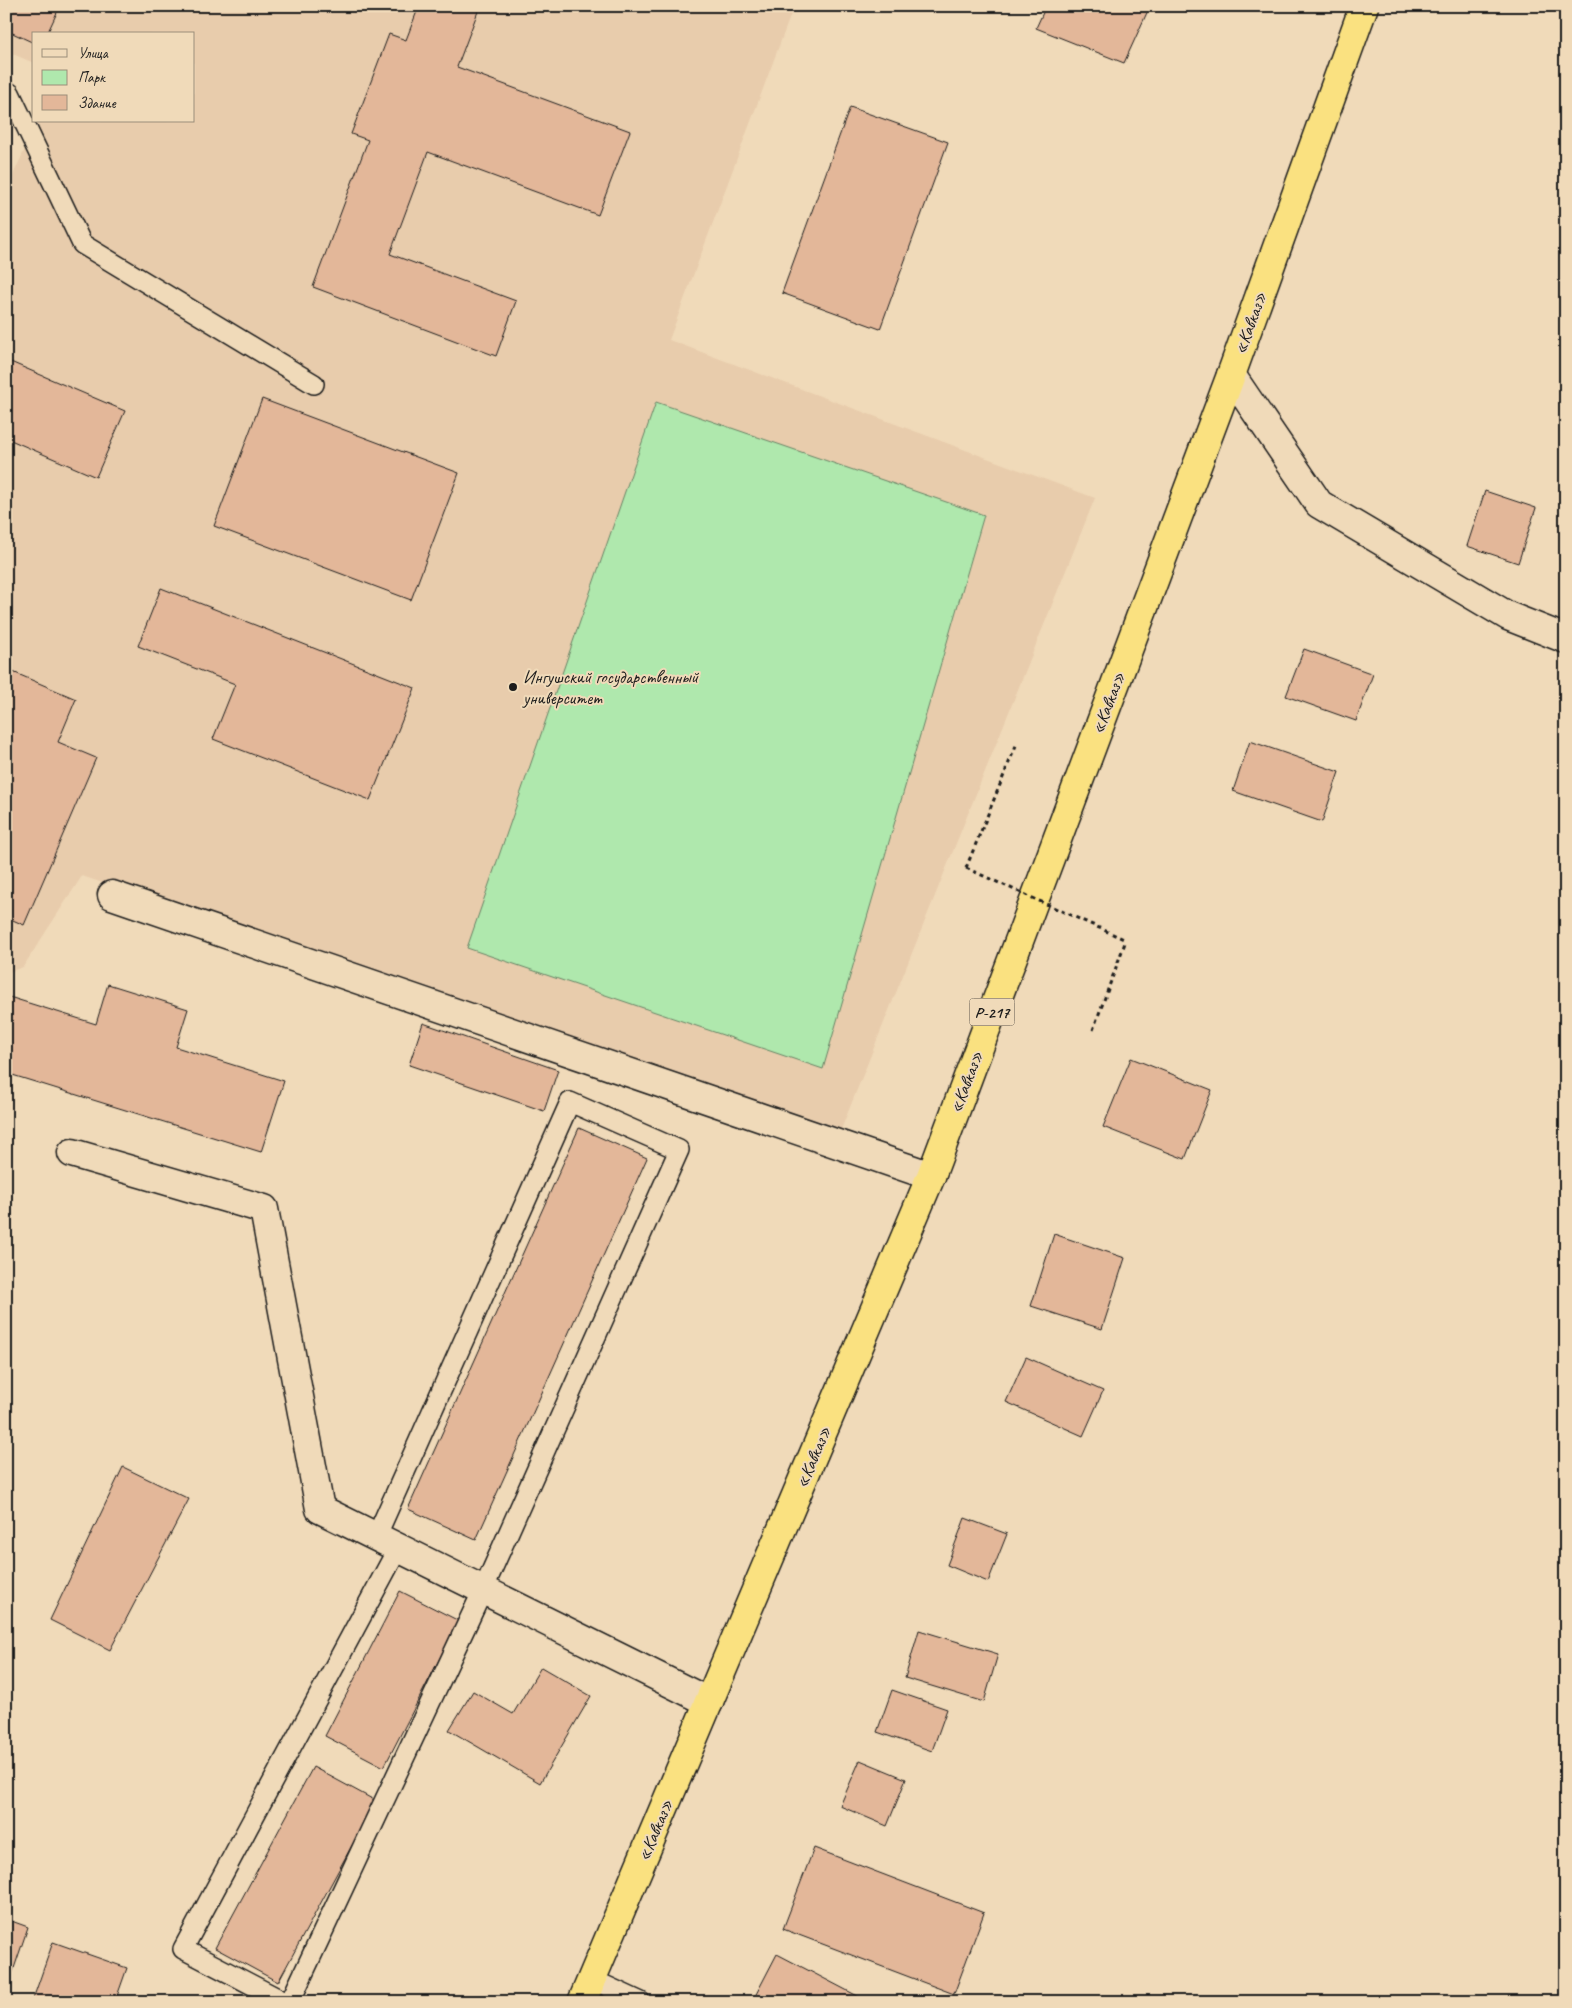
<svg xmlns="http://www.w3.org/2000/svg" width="1572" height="2008" viewBox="0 0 1572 2008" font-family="Caveat,sans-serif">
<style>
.built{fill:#e8ccac}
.green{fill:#afe8ad;stroke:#668264}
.building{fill:#e3b799;stroke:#1c1c1c}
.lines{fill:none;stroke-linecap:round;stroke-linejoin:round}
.service-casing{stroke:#1c1c1c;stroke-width:22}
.minor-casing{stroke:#1c1c1c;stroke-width:31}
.trunk-casing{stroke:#1c1c1c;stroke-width:31}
.path{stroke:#1c1c1c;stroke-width:3;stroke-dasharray:4 4;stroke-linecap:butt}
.service{stroke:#f0dab9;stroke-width:19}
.minor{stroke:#f0dab9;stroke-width:28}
.trunk{stroke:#fae180;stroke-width:28}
.path-bridge{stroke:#1c1c1c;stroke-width:3;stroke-dasharray:4 4;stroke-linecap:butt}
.poi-dot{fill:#1c1c1c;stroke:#f0dab9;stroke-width:2}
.labels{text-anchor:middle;stroke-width:4;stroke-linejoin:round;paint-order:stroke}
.shield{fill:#f0dab9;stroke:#5c554b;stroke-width:1}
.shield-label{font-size:16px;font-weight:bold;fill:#1c1c1c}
.street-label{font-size:18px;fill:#1c1c1c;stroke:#f0dab9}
.poi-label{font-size:18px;fill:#1c1c1c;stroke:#f0dab9;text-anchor:start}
</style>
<rect width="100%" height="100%" fill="#f0dab9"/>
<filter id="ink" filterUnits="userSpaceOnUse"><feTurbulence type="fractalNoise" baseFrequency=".02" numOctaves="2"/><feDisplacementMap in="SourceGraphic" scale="10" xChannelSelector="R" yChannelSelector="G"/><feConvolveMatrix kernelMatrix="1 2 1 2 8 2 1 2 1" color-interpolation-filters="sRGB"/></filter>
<g filter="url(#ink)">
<path class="built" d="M6,6H794L669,340L1095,498L840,1132L82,876L23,967L6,973V190L38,121H194V34H34V63L6,51Z"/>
<path class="green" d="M656,402L984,515L823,1069L467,948Z"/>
<path class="building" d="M6,6H60L47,34H34V43L6,30Z
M419,6H480L457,67L630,131L598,215L428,152L390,254L516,301L496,356L313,287L368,140L351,134L389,34L406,40Z
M1046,6H1150L1124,63L1036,28Z
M850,107L948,142L880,329L782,293Z
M6,360L125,411L96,477L6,438Z
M262,399L459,473L411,600L214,526Z
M1485,491L1536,508L1518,563L1467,546Z
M161,588L415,688L370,800L213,739L235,684L138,646Z
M1304,649L1373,674L1356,721L1286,696Z
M6,669L76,699L58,742L96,758L24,925L6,917Z
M1250,741L1339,772L1322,822L1233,791Z
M108,984L188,1009L176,1047L284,1081L261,1152L6,1073V996L96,1024Z
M423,1023L558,1070L544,1111L409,1065Z
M1131,1058L1212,1090L1185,1159L1103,1127Z
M579,1128L647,1158L476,1540L408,1509Z
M1054,1234L1125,1258L1102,1329L1031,1306Z
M1026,1357L1103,1391L1083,1436L1006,1402Z
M123,1467L189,1499L110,1650L50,1620Z
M965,1518L1007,1534L988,1582L947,1565Z
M400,1591L459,1621L384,1767L325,1736Z
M919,1630L998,1654L984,1702L905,1678Z
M541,1667L591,1696L540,1783L449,1730L473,1691L513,1714Z
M892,1690L947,1709L932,1751L877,1732Z
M860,1760L906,1779L887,1826L840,1806Z
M313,1767L376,1801L278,1982L215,1948Z
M814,1848L984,1913L954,1994L783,1929Z
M6,1919L28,1927L6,1992Z
M53,1942L127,1968L115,2002H32Z
M777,1954L869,2002H752Z"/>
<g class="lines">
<defs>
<path id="service" d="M6,91L10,93L82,244L314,384
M591,1979L641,2002
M285,2002L183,1949L398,1548
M290,2002L483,1590L679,1150L570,1102L376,1537"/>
<path id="minor" d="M1231,375L1319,504L1508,616L1566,639
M112,895L931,1176
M72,1153L264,1209L320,1509L709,1702"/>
<path id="trunk" d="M582,2002L931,1176L1231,375L1364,6"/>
</defs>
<use href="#service" class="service-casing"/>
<use href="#minor" class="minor-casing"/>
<use href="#trunk" class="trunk-casing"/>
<path class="path" d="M966,868L1017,743
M1093,1030L1126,940"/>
<use href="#service" class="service"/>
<use href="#minor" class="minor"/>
<use href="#trunk" class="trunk"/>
<path class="path-bridge" d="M966,868L1126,940"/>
</g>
</g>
<circle class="poi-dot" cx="513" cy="687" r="5"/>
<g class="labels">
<rect class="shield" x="969.5" y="998.5" width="45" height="27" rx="4"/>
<g class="shield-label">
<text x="992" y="1018">Р-217</text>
</g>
<g class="street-label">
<text transform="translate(1250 323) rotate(-70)" y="6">«Кавказ»</text>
<text transform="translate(1108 703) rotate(-69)" y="6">«Кавказ»</text>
<text transform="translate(966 1082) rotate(-69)" y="6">«Кавказ»</text>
<text transform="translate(813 1457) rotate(-67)" y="6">«Кавказ»</text>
<text transform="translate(655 1830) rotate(-67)" y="6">«Кавказ»</text>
</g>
<g class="poi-label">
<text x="523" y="683">Ингушский государственный<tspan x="523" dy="21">университет</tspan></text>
</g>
</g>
<rect width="1572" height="2008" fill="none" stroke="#f0dab9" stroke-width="25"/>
<rect x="12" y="12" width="1547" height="1983" fill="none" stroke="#1c1c1c" stroke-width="2" filter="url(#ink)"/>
<rect x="32" y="32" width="162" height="90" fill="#f0dab9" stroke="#9b8e7a"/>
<rect x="42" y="49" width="25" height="8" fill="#f0dab9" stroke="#9b8e7a"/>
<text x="78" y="58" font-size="15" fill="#1c1c1c">Улица</text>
<rect x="42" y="70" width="25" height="15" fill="#afe8ad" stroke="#9b8e7a"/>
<text x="78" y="82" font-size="15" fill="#1c1c1c">Парк</text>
<rect x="42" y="95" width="25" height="15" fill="#e3b799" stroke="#9b8e7a"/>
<text x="78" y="108" font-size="15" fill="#1c1c1c">Здание</text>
</svg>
